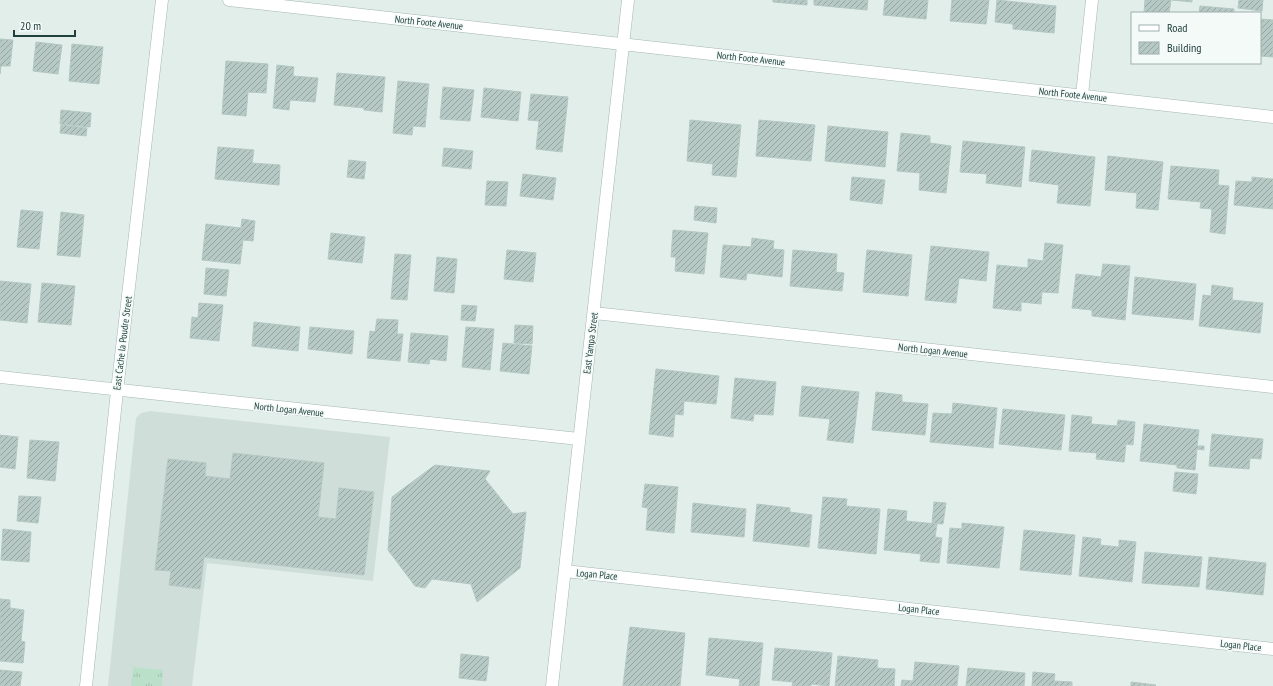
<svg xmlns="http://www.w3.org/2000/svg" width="1273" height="686" viewBox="0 0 1273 686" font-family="'PT Sans Narrow',sans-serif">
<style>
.built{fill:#d0deda}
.park{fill:url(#park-tufts)}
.building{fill:url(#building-hatch);stroke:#b4c8c3}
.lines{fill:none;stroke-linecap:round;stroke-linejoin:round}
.minor-casing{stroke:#a4b6b3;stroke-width:13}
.tertiary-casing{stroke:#a4b6b3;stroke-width:13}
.minor{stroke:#fff;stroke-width:12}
.tertiary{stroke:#fff;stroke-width:12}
.labels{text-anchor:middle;stroke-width:3;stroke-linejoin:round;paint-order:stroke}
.street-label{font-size:10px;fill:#21403d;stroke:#f3faf7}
</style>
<defs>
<pattern id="park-tufts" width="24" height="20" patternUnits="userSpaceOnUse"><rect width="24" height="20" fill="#bae0ca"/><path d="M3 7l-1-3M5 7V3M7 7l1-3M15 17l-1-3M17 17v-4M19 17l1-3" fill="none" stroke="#a0c1ae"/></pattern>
<pattern id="building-hatch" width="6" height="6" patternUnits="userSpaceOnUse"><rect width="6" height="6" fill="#b7c9c4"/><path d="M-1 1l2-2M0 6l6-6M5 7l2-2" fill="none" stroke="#94a5a0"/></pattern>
</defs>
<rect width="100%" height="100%" fill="#e2eeea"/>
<path class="built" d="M150,411L390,437L373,581L207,563L192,686H108L136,418L141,413Z"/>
<path class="park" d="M133,667L163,670L162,686H131Z"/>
<path class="building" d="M773,0H807V5L773,2Z
M814,0H868L867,10L814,5Z
M885,0H928L926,19L883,15Z
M952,0H989L986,24L950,21Z
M997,0L1056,6L1054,33L1013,29V24L995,22Z
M1145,0H1171L1169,13H1144Z
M1172,0H1192V2Z
M1239,0H1263L1262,11L1238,8Z
M1200,6L1234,9V13H1199Z
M1261,19L1273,20V57L1260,56Z
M0,39L13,40L10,66H1L0,74Z
M36,42L62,45L58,74L33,71Z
M72,44L103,47L99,84L69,81Z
M226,61L268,64L266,93L248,92L246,116L222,114Z
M277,65L294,67L293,76L318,78L315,102L290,100L289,110L273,108Z
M337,73L385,77L382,112L364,110V108L334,105Z
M398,81L429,84L425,127L413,126L412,135L393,133Z
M443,87L474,90L470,121L440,119Z
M484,88L521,92L518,121L481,117Z
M531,94L568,97L562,152L536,149L539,121L528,120Z
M61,110L91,113L90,127L60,124Z
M690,120L741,125L736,177L712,175L713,164L687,161Z
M759,120L815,125L811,161L756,156Z
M61,125L87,128L86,136L60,133Z
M828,126L888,132L885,167L825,161Z
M901,133L930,136V143L951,146L946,193L919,190L920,173L897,171Z
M963,141L1025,147L1021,187L986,183L987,174L960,172Z
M218,147L254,150L252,163L280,165L279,185L215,179Z
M444,148L473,151L471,169L442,166Z
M1032,150L1095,157L1090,206L1057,203L1059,185L1029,181Z
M1108,156L1163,162L1158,210L1136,208L1137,193L1105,190Z
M349,160L366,162L364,179L347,177Z
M1171,166L1219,170L1218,185L1229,186L1225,234L1210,232L1212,209L1200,208L1201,202L1168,199Z
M523,174L556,178L553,200L520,196Z
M852,177L885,180L882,204L850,200Z
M1252,177L1273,179V209L1234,205L1236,181L1252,182Z
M487,181L508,182L506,206L485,205Z
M695,206L717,208L716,223L694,220Z
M21,210L43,212L39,249L17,247Z
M61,212L84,215L80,257L57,255Z
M242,219L255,221L253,241L243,240L240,264L202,260L206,224L241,228Z
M673,230L708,233L704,274L675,271L676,257H671Z
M331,233L365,237L362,263L328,259Z
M752,238L774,241L773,249L784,250L782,277L747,273L746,280L720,277L723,245L751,247Z
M1045,243L1063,245L1058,293L1042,292L1041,304L1021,302V311L993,308L997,265L1028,268V259L1043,261Z
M931,246L989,252L986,281L959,278L956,303L925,300Z
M507,250L536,253L533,282L504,279Z
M793,250L837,254L836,272L844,273L842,291L790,286Z
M867,250L912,255L908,296L863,292Z
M395,254L411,255L407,300L391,299Z
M437,257L457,259L454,293L434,291Z
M1103,264L1130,266L1125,320L1092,316V310L1072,308L1076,274L1101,277Z
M206,268L229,270L226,296L204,294Z
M1135,277L1196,284L1193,320L1132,314Z
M0,281L31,284L27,323L0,320Z
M42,283L75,286L71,325L38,322Z
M1212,285L1233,288L1232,300L1263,303L1260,333L1199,326L1203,295L1211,296Z
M199,303L223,305L219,341L190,338L192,317L198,318Z
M462,305L477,306L475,321L461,320Z
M377,319L398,320L397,334H403L400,361L367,358L370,331L375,332Z
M254,322L300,327L298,351L252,346Z
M515,325L533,326L532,344L514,343Z
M310,327L354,331L352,354L308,349Z
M466,327L494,329L490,370L462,367Z
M411,333L448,336L446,361L430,359L429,364L408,362Z
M503,343L532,346L529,374L500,371Z
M656,369L719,376L716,404L684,401L683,415L675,414L673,437L649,434Z
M735,378L776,382L773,415L754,414L753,421L731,418Z
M802,386L859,392L853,443L827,440L830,419L799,416Z
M876,392L902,395V402L928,404L925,435L872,430Z
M953,403L997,408L993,448L930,442L933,413L952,414Z
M1003,409L1065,415L1061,450L999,444Z
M1072,415L1092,417L1091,424L1117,426L1118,420L1135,422L1133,445L1126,444L1124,462L1096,459L1097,453L1069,451Z
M1144,424L1199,430L1197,446H1204V450L1197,449L1195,470L1177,468V465L1140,461Z
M1212,434L1263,439L1261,459L1250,458L1249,469L1209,466Z
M0,435L18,437L15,469L0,467Z
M30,440L59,442L55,481L27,478Z
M233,453L324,463L318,517L336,519L339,488L374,492L364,575L204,557L200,589L169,585L171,571L155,570L168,459L206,463L205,476L230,479Z
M435,465L490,471L485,479L513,514L526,512L520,568L477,602L471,584L432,579L425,588L415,586L388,550L392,497Z
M1175,472L1198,474L1196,494L1173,491Z
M645,484L678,487L674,533L646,530L648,508L642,507Z
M19,496L41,497L38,523L17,521Z
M823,497L847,499L846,506L880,509L876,554L818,548Z
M934,502L946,503L943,524L932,523Z
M693,503L746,509L744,537L691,532Z
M757,504L790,508V512L812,515L809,547L753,541Z
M888,509L907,511L906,521L937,524L935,537L942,538L939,563L920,561L921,554L884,550Z
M962,523L1004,527L999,568L947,563L950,528L962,529Z
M3,529L31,532L29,562L1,560Z
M1024,530L1075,535L1071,575L1020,570Z
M1083,537L1101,539L1100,545L1119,547V540L1136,542L1132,582L1079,576Z
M1145,552L1202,557L1199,587L1142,583Z
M1209,557L1266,563L1263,595L1206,589Z
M0,599L10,600V608L24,610L21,641L25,642L23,663L0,661Z
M630,627L685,633L680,686H623Z
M709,638L763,643L759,686H739L740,679L706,675Z
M775,648L832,653L829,686L811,684V686H792L793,682L772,680Z
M461,654L489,657L486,681L459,678Z
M838,656L878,660L877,668L895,669L894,686H835Z
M915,662L959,666L957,686H901L902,680L913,681Z
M968,668L1025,673L1024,686H966Z
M0,670L22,672L20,686H0Z
M1033,672L1055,674L1054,681L1072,682V686H1032Z
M1131,682L1156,685L1155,686H1131Z"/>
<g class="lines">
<defs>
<path id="minor" d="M229,0L1273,117
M1082,95L1092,0
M594,313L1273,387
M0,377L579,439
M565,571L1273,649
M552,686L628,0"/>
<path id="tertiary" d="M86,686L117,391L162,0"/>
</defs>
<use href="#minor" class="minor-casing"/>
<use href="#tertiary" class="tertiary-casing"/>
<use href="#minor" class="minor"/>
<use href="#tertiary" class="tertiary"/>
</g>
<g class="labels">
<g class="street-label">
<text transform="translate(429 22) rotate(6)" y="4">North Foote Avenue</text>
<text transform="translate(751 58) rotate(6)" y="4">North Foote Avenue</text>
<text transform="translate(1073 94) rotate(6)" y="4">North Foote Avenue</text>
<text transform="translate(122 343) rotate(-83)" y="4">East Cache la Poudre Street</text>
<text transform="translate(590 343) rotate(-83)" y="4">East Yampa Street</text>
<text transform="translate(933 350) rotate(6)" y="4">North Logan Avenue</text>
<text transform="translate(289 409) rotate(6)" y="4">North Logan Avenue</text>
<text transform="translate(597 574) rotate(5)" y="4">Logan Place</text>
<text transform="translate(919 609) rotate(6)" y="4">Logan Place</text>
<text transform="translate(1241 645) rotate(6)" y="4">Logan Place</text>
</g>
</g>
<rect x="1131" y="12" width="130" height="52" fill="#f3faf7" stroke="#9fb0ad"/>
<rect x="1139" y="25" width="20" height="6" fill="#ffffff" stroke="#9fb0ad"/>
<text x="1167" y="32" font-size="12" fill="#21403d">Road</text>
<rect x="1139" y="42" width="20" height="12" fill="url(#building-hatch)" stroke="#9fb0ad"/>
<text x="1167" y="52" font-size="12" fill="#21403d">Building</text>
<path d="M14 30v6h61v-6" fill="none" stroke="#21403d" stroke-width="2"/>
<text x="20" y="30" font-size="12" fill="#21403d" stroke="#f3faf7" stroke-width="3" paint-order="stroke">20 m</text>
</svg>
